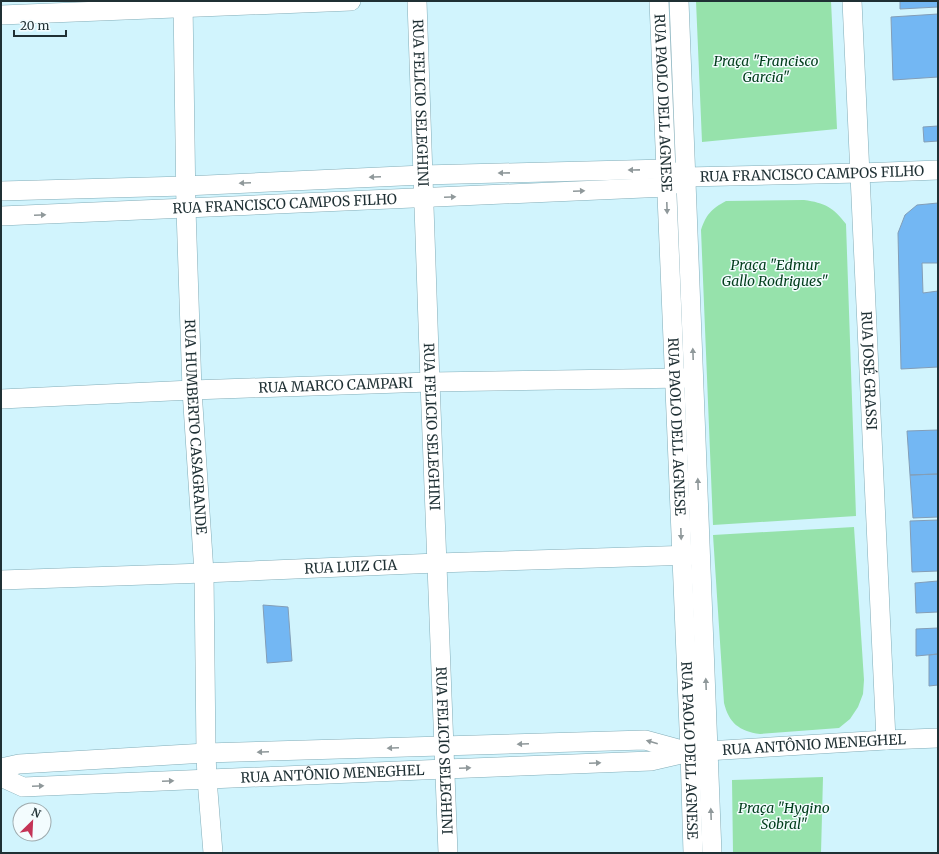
<svg xmlns="http://www.w3.org/2000/svg" width="939" height="854" viewBox="0 0 939 854" font-family="Merriweather,serif">
<style>
.green{fill:#96e2ab}
.building{fill:#73b7f3;stroke:#839eb7}
.lines{fill:none;stroke-linecap:round;stroke-linejoin:round}
.minor-casing{stroke:#83adb8;stroke-width:20}
.minor{stroke:#fff;stroke-width:19}
.oneway{fill:#8f989a}
.labels{text-anchor:middle;stroke-width:3;stroke-linejoin:round;paint-order:stroke}
.park-label{font-size:14px;font-style:italic;fill:#003d1b;stroke:#f3fcfe}
.street-label{font-size:14px;fill:#1f3034;stroke:#f3fcfe}
</style>
<rect width="100%" height="100%" fill="#d1f4fd"/>
<path class="green" d="M696,1H831L837,129L702,142Z
M804,200C825,203 833,207 846,224L856,516L713,525L701,230C706,215 711,209 726,201Z
M854,527L864,680L863,694L858,707L850,719L839,728L760,734C739,731 729,723 724,703L713,535Z
M823,777L821,853H733L732,780Z"/>
<path class="building" d="M900,1H938V7L900,9Z
M938,14V77L893,80L891,17Z
M938,126V141L924,142L923,127Z
M938,203V263H922L923,293L938,291V367L901,369L898,233L905,215L917,205Z
M938,430V474L910,475L907,431Z
M938,474V517L913,518L910,475Z
M938,520V571L912,572L910,521Z
M938,581V612L916,613L915,583Z
M263,605L288,607L292,661L267,663Z
M938,628V654L916,656V629Z
M938,654V685L929,686V655Z"/>
<g class="lines">
<defs>
<g id="minor">
<path id="s1" d="M183,1L186,209L192,390L204,573L206,753L207,779L213,853"/>
<path id="s2" d="M417,1L430,382L448,853"/>
<path id="s3" d="M659,1L690,752L693,853"/>
<path d="M679,1L712,853"/>
<path id="s4" d="M852,1L886,740"/>
<path d="M1,15L351,1"/>
<path id="s5" d="M1,191L185,186L423,175L666,169L686,177L860,173L938,170"/>
<path id="s6" d="M1,216L667,187L678,182"/>
<path id="s7" d="M1,399L192,390L430,382L687,378"/>
<path id="s8" d="M1,580L204,573L437,563L694,555"/>
<path d="M1,768L19,764L206,753L645,740L689,752"/>
<path id="s9" d="M1,777L23,787L445,769L651,761L690,752L886,740L938,738"/>
</g>
</defs>
<use href="#minor" class="minor-casing"/>
<use href="#minor" class="minor"/>
</g>
<defs><path id="oneway-solid" d="M-6-.8H1V-3.2L6.5 0L1 3.2V.8H-6Z"/></defs>
<g class="oneway">
<use href="#oneway-solid" transform="translate(634 170) rotate(179)"/>
<use href="#oneway-solid" transform="translate(504 173) rotate(179)"/>
<use href="#oneway-solid" transform="translate(375 177) rotate(177)"/>
<use href="#oneway-solid" transform="translate(245 183) rotate(177)"/>
<use href="#oneway-solid" transform="translate(579 191) rotate(-3)"/>
<use href="#oneway-solid" transform="translate(450 197) rotate(-3)"/>
<use href="#oneway-solid" transform="translate(667 208) rotate(88)"/>
<use href="#oneway-solid" transform="translate(40 215) rotate(-2)"/>
<use href="#oneway-solid" transform="translate(693 354) rotate(-92)"/>
<use href="#oneway-solid" transform="translate(698 484) rotate(-92)"/>
<use href="#oneway-solid" transform="translate(681 534) rotate(88)"/>
<use href="#oneway-solid" transform="translate(706 684) rotate(-92)"/>
<use href="#oneway-solid" transform="translate(652 742) rotate(-164)"/>
<use href="#oneway-solid" transform="translate(523 744) rotate(178)"/>
<use href="#oneway-solid" transform="translate(393 748) rotate(178)"/>
<use href="#oneway-solid" transform="translate(263 752) rotate(178)"/>
<use href="#oneway-solid" transform="translate(595 763) rotate(-2)"/>
<use href="#oneway-solid" transform="translate(465 768) rotate(-2)"/>
<use href="#oneway-solid" transform="translate(168 781) rotate(-2)"/>
<use href="#oneway-solid" transform="translate(38 786) rotate(-2)"/>
<use href="#oneway-solid" transform="translate(711 814) rotate(-92)"/>
</g>
<g class="labels">
<g class="park-label">
<text x="766" y="66">Praça "Francisco<tspan x="766" dy="16">Garcia"</tspan></text>
<text x="775" y="270">Praça "Edmur<tspan x="775" dy="16">Gallo Rodrigues"</tspan></text>
<text x="784" y="813">Praça "Hygino<tspan x="784" dy="16">Sobral"</tspan></text>
</g>
<g class="street-label">
<text dy="5" stroke="none"><textPath href="#s2" startOffset="102">RUA FELICIO SELEGHINI</textPath></text>
<text dy="5" stroke="none"><textPath href="#s3" startOffset="102">RUA PAOLO DELL AGNESE</textPath></text>
<text dy="5" stroke="none"><textPath href="#s5" startOffset="813">RUA FRANCISCO CAMPOS FILHO</textPath></text>
<text dy="5" stroke="none"><textPath href="#s6" startOffset="284">RUA FRANCISCO CAMPOS FILHO</textPath></text>
<text dy="5" stroke="none"><textPath href="#s4" startOffset="370">RUA JOSÉ GRASSI</textPath></text>
<text dy="5" stroke="none"><textPath href="#s7" startOffset="335">RUA MARCO CAMPARI</textPath></text>
<text dy="5" stroke="none"><textPath href="#s1" startOffset="426">RUA HUMBERTO CASAGRANDE</textPath></text>
<text dy="5" stroke="none"><textPath href="#s2" startOffset="426">RUA FELICIO SELEGHINI</textPath></text>
<text dy="5" stroke="none"><textPath href="#s3" startOffset="426">RUA PAOLO DELL AGNESE</textPath></text>
<text dy="5" stroke="none"><textPath href="#s8" startOffset="350">RUA LUIZ CIA</textPath></text>
<text dy="5" stroke="none"><textPath href="#s9" startOffset="817">RUA ANTÔNIO MENEGHEL</textPath></text>
<text dy="5" stroke="none"><textPath href="#s2" startOffset="750">RUA FELICIO SELEGHINI</textPath></text>
<text dy="5" stroke="none"><textPath href="#s3" startOffset="750">RUA PAOLO DELL AGNESE</textPath></text>
<text dy="5" stroke="none"><textPath href="#s9" startOffset="334">RUA ANTÔNIO MENEGHEL</textPath></text>
</g>
</g>
<rect width="939" height="854" fill="none" stroke="#1f3034" stroke-width="4"/>
<g transform="translate(32 822) rotate(24)"><circle r="19" fill="#f3fcfe" stroke="#9eaaad"/>
<path d="M0-3L7 15L0 10L-7 15Z" fill="#c43456"/>
<text y="-6" font-size="11" font-weight="bold" text-anchor="middle" fill="#1f3034">N</text>
</g>
<path d="M14 30v6h52v-6" fill="none" stroke="#1f3034" stroke-width="2"/>
<text x="20" y="30" font-size="12" fill="#1f3034" stroke="#f3fcfe" stroke-width="3" paint-order="stroke">20 m</text>
</svg>
